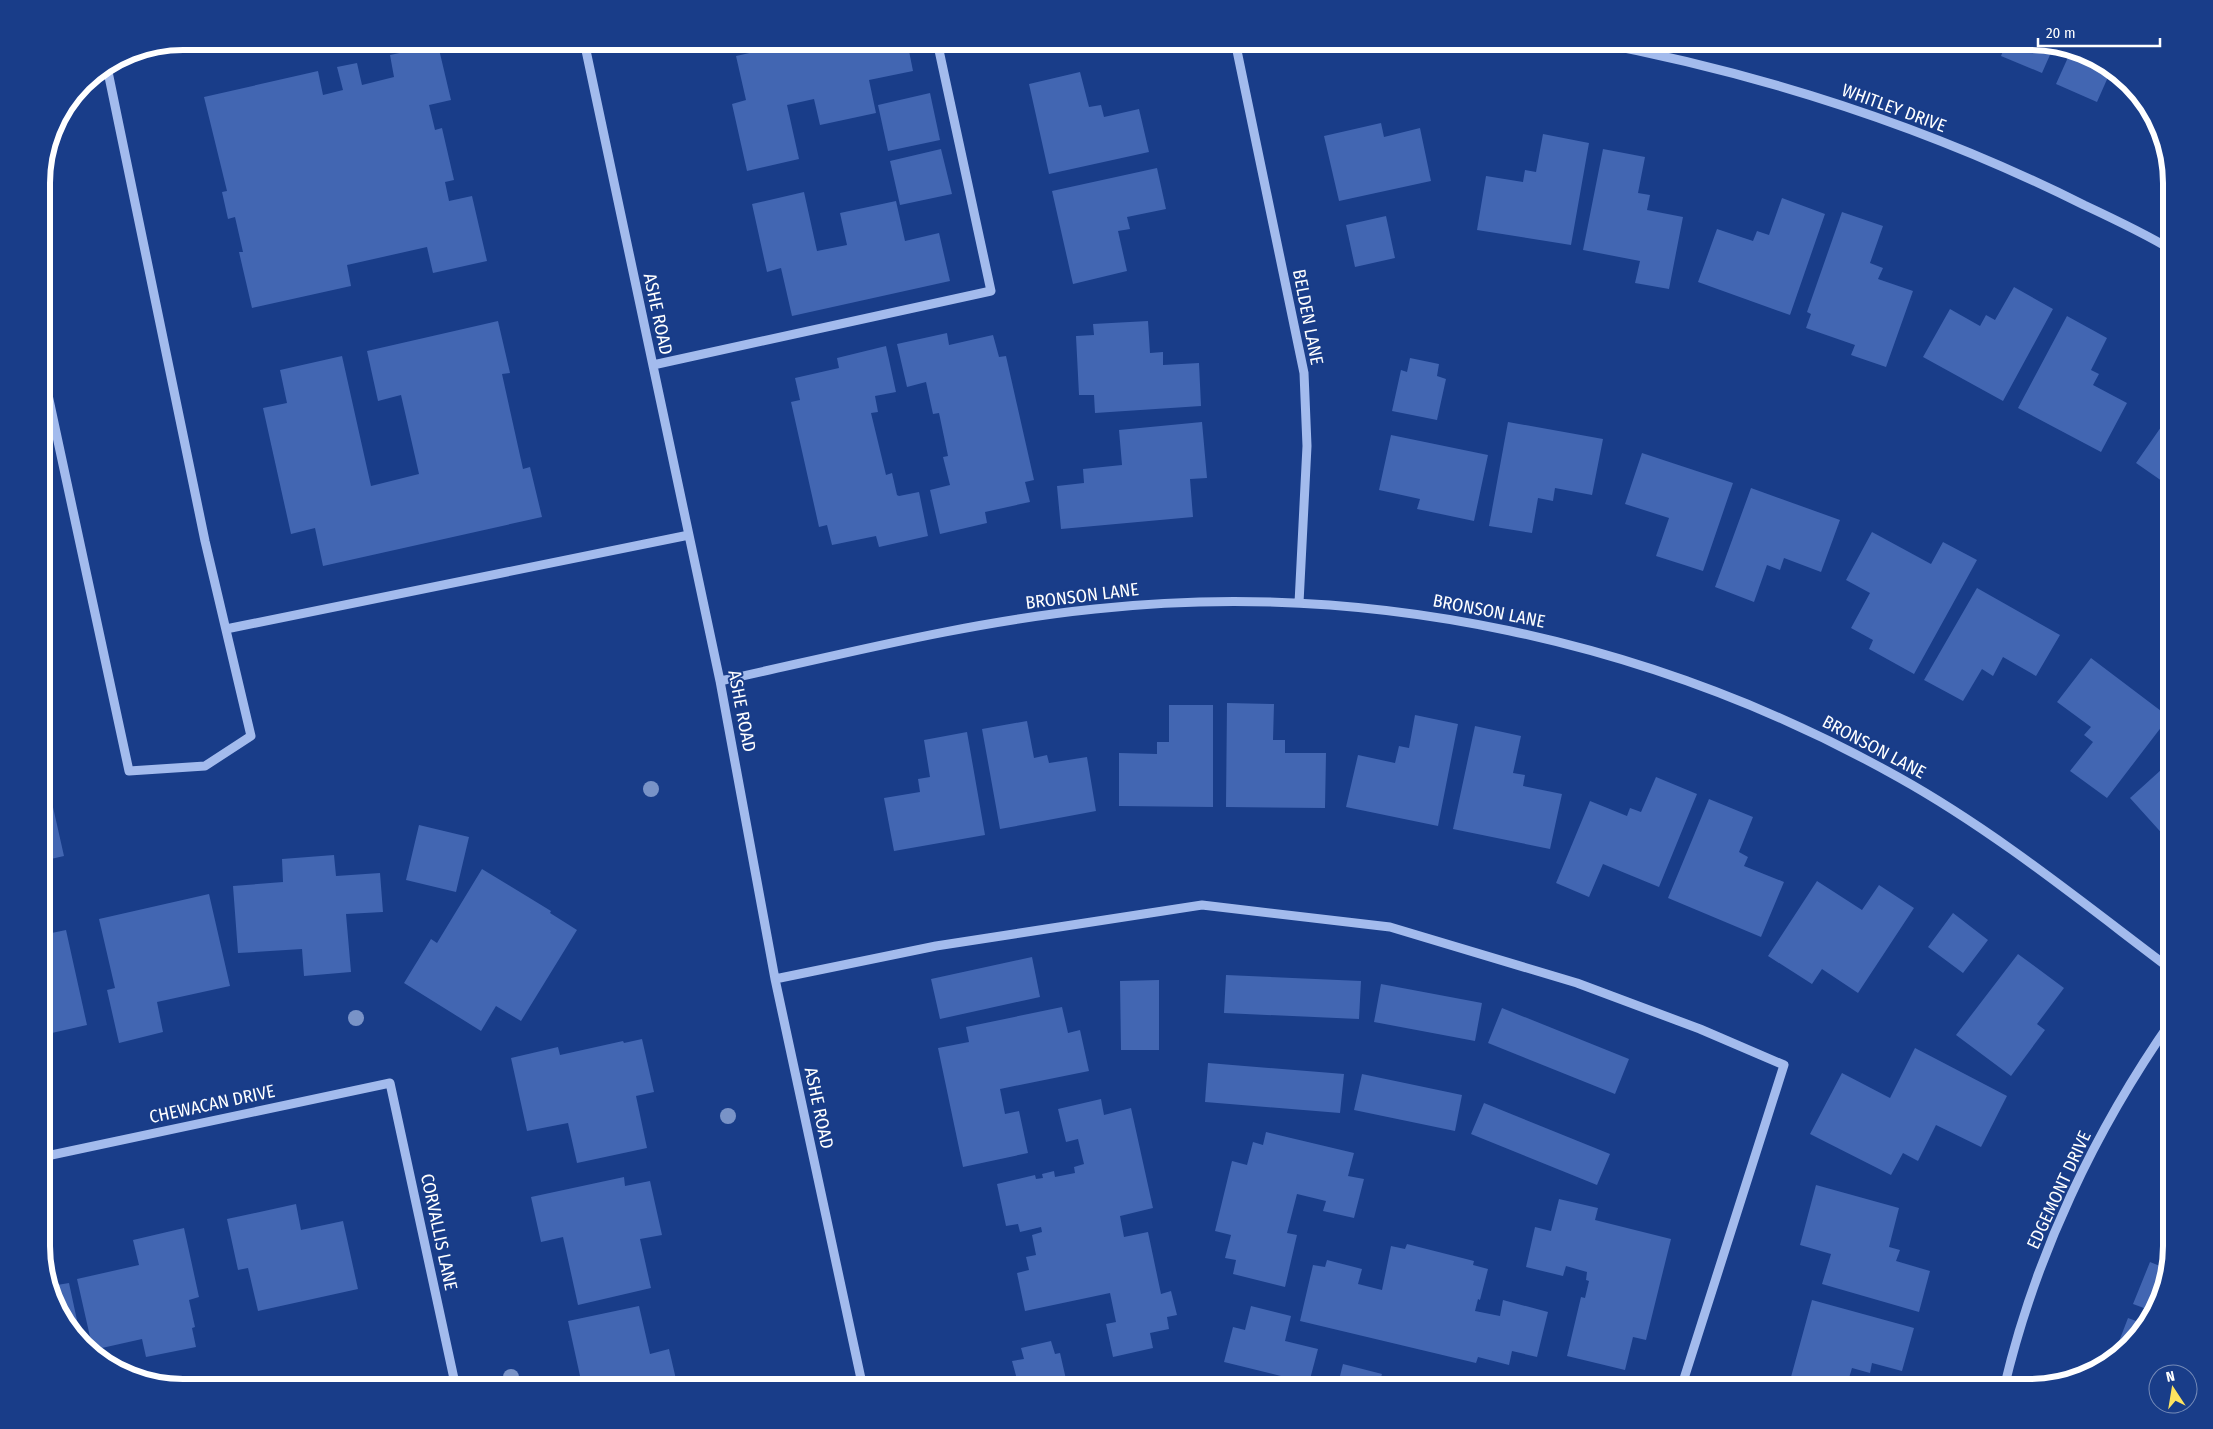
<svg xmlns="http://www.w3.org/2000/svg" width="2213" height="1429" viewBox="0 0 2213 1429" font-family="'Fira Sans Condensed',sans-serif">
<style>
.building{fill:#4266b2}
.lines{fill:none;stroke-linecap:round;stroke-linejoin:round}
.minor{stroke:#a3bbed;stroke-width:9}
.tree{fill:#7993c7}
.labels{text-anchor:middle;stroke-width:4;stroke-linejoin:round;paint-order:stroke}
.street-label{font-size:18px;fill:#fff;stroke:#193d89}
.rim{fill:none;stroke:#fff;stroke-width:6}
</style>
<rect width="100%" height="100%" fill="#193d89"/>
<path class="building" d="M803,41H907L913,71L869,80L876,113L820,125L814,99L787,105L799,159L747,171L732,104L746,100L736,56Z
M2007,41H2030L2053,48L2042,73L2001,56Z
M438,45L451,100L429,105L435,130L442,128L454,180L445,182L449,201L472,196L487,261L433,273L427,247L347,265L351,286L252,308L239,252H243L235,217L228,219L222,192L227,191L204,97L318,71L323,95L343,90L337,67L357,63L362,85L394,77L390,55Z
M2070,53L2109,65L2112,68L2097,102L2056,84Z
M1080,72L1089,107L1101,105L1104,117L1139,109L1149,152L1049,174L1029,84Z
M930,93L940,140L888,151L878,105Z
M1381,123L1384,137L1420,128L1431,181L1339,201L1324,136Z
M1543,134L1589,143L1571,245L1477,230L1486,176L1523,182L1525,170L1536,172Z
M941,149L952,194L900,205L890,161Z
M1603,149L1645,157L1638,193L1650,195L1647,210L1683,217L1669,289L1635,283L1640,261L1583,250Z
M1157,168L1166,209L1127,217L1130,229L1118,231L1127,271L1073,284L1052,191Z
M804,192L817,251L847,245L840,213L896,201L905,241L939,233L950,281L792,316L781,268L767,272L752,204Z
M1782,198L1825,214L1790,315L1698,282L1717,229L1753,241L1757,231L1769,235Z
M1842,212L1883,226L1870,263L1883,268L1878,279L1913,291L1886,367L1851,355L1855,345L1806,328L1811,314L1807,312Z
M1386,216L1395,258L1355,267L1346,225Z
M2014,287L2053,309L2003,401L1923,357L1950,309L1980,326L1986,315L1995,320Z
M2067,316L2107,338L2091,370L2099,374L2093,385L2127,403L2101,452L2018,408Z
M498,321L510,373L502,374L523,469L530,467L542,517L323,566L315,528L291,534L263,408L287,403L280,370L342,356L371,486L419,474L401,395L378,401L367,351Z
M1148,321L1150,353L1163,352V365L1199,363L1201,406L1095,413L1094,395H1079L1076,336L1094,335L1093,324Z
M947,333L949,345L993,335L999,357L1006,356L1034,480L1025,482L1030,502L985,512L987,523L940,534L930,490L950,485L943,457L948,456L939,413L933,414L926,382L907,387L897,344Z
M886,346L896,392L875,396L878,412L871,413L886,475L892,473L897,495L899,496L919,492L928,536L879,547L876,536L832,545L827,525L819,527L791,402L800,400L795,378L839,368L837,358Z
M1410,358L1439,364L1437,376L1446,379L1437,420L1392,411L1401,370L1407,372Z
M2168,417L2172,420V488L2136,463Z
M1202,422L1207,478L1190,479L1193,517L1061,529L1057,486L1084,483L1083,469L1122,465L1119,430Z
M1508,422L1603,439L1592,495L1555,488L1553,501L1538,498L1532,533L1489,526Z
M1391,435L1488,455L1474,521L1417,509L1420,499L1379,490Z
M1642,453L1733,483L1703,571L1656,556L1669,518L1625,504Z
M1751,488L1840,520L1821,572L1784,558L1780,570L1767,565L1754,602L1715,587Z
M1872,532L1931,564L1943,542L1977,560L1914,674L1869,649L1873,640L1851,628L1870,593L1846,580Z
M1977,588L2060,635L2036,676L2003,657L1993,676L1982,669L1963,701L1924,680Z
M2091,658L2169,717L2107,798L2070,771L2093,742L2084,735L2091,727L2057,702Z
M1227,703L1274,704L1273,740H1285V753H1326L1325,808L1226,807Z
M1169,705H1213V807L1119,806V753L1157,754V742H1169Z
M1415,715L1458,724L1438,826L1346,807L1358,755L1395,763L1399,746L1409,748Z
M1027,721L1034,758L1047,755L1049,763L1087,757L1096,811L1000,829L982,729Z
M1475,726L1521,736L1513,773L1525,775L1523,786L1562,794L1550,849L1453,829Z
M967,732L985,835L894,851L884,798L920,792L918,779L930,777L924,740Z
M2172,760V835L2167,839L2130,798Z
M46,776L64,856L42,861V778Z
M1656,777L1697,794L1659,887L1603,864L1589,897L1556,883L1590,801L1627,816L1630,808L1641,812Z
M1709,799L1753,817L1739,852L1748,857L1744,866L1784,882L1761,937L1668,898Z
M419,825L469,837L456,892L406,880Z
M334,855L336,876L380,873L383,912L346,914L351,972L304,976L302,949L238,953L233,886L283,882L282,859Z
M482,869L551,911L550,913L577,930L521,1021L496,1006L481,1031L404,983L431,939L437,943Z
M1817,881L1862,910L1879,885L1914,908L1858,993L1822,969L1812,984L1768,956Z
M209,894L230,986L157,1002L163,1032L119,1043L107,990L115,988L99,919Z
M1953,913L1988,940L1963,973L1928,947Z
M66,930L87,1025L43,1035L45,1043L42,1044V958L44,957L42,935Z
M2018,954L2064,988L2037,1024L2045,1030L2011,1076L1956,1035Z
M1032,957L1040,997L940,1019L931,979Z
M1226,975L1361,981L1359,1019L1224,1013Z
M1159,980V1050H1121L1120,981Z
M1381,984L1482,1003L1475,1041L1374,1022Z
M1062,1007L1068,1033L1080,1030L1089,1071L1000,1089L1005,1114L1019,1111L1028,1153L963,1167L938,1048L969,1042L966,1027Z
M1502,1008L1629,1059L1615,1094L1488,1043Z
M642,1039L654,1092L636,1096L647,1148L577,1163L568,1123L527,1131L511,1058L558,1047L560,1055L623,1041L624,1043Z
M1915,1048L2007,1096L1981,1147L1936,1125L1918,1161L1903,1153L1891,1175L1810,1134L1842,1073L1890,1098Z
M1208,1063L1344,1074L1340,1113L1205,1102Z
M1362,1074L1462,1095L1455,1131L1354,1110Z
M1101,1099L1104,1115L1131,1108L1153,1208L1120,1216L1124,1237L1148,1232L1161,1294L1171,1291L1177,1315L1167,1317L1169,1329L1150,1333L1153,1348L1113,1357L1106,1324L1116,1322L1110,1293L1025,1311L1017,1273L1029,1270L1026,1257L1036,1255L1032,1235L1042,1232L1041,1227L1020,1232L1018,1224L1006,1226L997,1184L1035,1175L1036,1179L1043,1178L1042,1174L1054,1171L1055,1177L1075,1173L1074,1167L1084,1164L1078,1139L1066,1142L1058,1109Z
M1484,1103L1610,1154L1597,1185L1471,1134Z
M1266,1132L1354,1153L1348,1176L1364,1179L1354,1218L1323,1211L1326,1201L1297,1194L1287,1233L1297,1235L1285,1287L1233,1274L1236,1260L1225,1258L1231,1235L1215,1231L1232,1161L1247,1165L1253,1142L1263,1145Z
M624,1177L625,1186L650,1181L662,1235L640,1239L651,1288L578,1305L563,1237L541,1242L531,1197Z
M1816,1185L1899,1208L1889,1247L1900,1250L1896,1261L1930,1271L1919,1312L1822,1284L1831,1254L1800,1245Z
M1559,1199L1598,1208L1595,1220L1671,1239L1646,1340L1633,1337L1625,1370L1567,1356L1581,1297L1585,1298L1589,1281L1586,1280L1587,1272L1566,1266L1563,1276L1526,1267L1535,1227L1551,1231Z
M296,1204L301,1230L343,1221L358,1289L258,1311L248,1268L238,1270L227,1219Z
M184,1228L199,1297L189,1300L195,1327L192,1328L196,1347L146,1357L142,1339L93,1350L77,1279L139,1265L133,1240Z
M1407,1244L1474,1261L1473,1265L1488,1269L1480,1300L1478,1299L1475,1311L1500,1316L1503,1300L1548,1312L1537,1357L1512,1351L1509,1365L1478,1357L1476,1363L1300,1321L1313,1265L1325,1267L1327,1260L1362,1269L1358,1284L1382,1290L1391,1246L1405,1249Z
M2150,1262L2165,1268L2152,1311L2133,1304Z
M69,1283L81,1339L60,1317L51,1286Z
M1812,1300L1914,1328L1902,1371L1872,1363L1870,1373L1852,1368L1846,1388H1788Z
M639,1306L650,1354L669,1349L678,1388H572L582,1385L568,1321Z
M1251,1306L1291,1316L1285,1341L1318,1349L1309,1383L1224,1362L1233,1327L1245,1330Z
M2128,1318L2147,1325L2113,1357Z
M1051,1341L1055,1354L1060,1353L1068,1388H1001L1018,1383L1012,1361L1024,1359L1021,1348Z
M1343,1364L1382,1374L1379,1384L1392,1388H1337Z"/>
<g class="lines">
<path class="minor" d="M584,41L720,681L775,979L863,1388
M1235,41L1304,373L1307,446L1299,603
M1589,41C1761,73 1928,127 2084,205C2114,219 2144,233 2172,250
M1237,49L1278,41
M653,365L991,291L937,41
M42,367L129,771L205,766L251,736L205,541L107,67
M226,629L689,535
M720,681C844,654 968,622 1095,609C1372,579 1655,641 1898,777C1995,831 2083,903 2172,970
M775,979L936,946L1202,905L1390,927L1577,983L1700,1029L1784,1065L1681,1388
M42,1157L390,1083L456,1388
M2004,1388C2035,1256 2095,1130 2172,1020"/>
</g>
<g class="tree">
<circle cx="651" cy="789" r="8"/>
<circle cx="356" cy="1018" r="8"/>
<circle cx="728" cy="1116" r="8"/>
<circle cx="511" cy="1377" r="8"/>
</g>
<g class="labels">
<g class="street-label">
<text transform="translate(1894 108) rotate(20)" y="6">WHITLEY DRIVE</text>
<text transform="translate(658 314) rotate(78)" y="6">ASHE ROAD</text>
<text transform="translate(1308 317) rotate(79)" y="6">BELDEN LANE</text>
<text transform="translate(1082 596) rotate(-7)" y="6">BRONSON LANE</text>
<text transform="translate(1489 611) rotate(11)" y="6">BRONSON LANE</text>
<text transform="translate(742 711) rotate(79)" y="6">ASHE ROAD</text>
<text transform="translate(1874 747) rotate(28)" y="6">BRONSON LANE</text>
<text transform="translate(212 1104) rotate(-12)" y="6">CHEWACAN DRIVE</text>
<text transform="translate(819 1108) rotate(78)" y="6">ASHE ROAD</text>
<text transform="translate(2059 1190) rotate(-65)" y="6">EDGEMONT DRIVE</text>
<text transform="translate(439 1232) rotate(78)" y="6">CORVALLIS LANE</text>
</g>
</g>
<path d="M0 0H2213V1429H0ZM183 50H2030A133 133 0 0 1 2163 183V1246A133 133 0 0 1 2030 1379H183A133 133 0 0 1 50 1246V183A133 133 0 0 1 183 50Z" fill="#193d89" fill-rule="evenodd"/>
<path class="rim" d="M183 50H2030A133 133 0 0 1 2163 183V1246A133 133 0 0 1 2030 1379H183A133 133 0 0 1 50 1246V183A133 133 0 0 1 183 50Z"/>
<g transform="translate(2173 1389) rotate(348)"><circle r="24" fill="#193d89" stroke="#758bb8"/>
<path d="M0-4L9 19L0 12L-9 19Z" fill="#ffe45f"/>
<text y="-8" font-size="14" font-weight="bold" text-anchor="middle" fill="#ffffff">N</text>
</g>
<path d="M2038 38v8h122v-8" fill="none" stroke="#ffffff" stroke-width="2.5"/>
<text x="2046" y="38" font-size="15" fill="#ffffff" stroke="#193d89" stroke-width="4" paint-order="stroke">20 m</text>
</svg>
